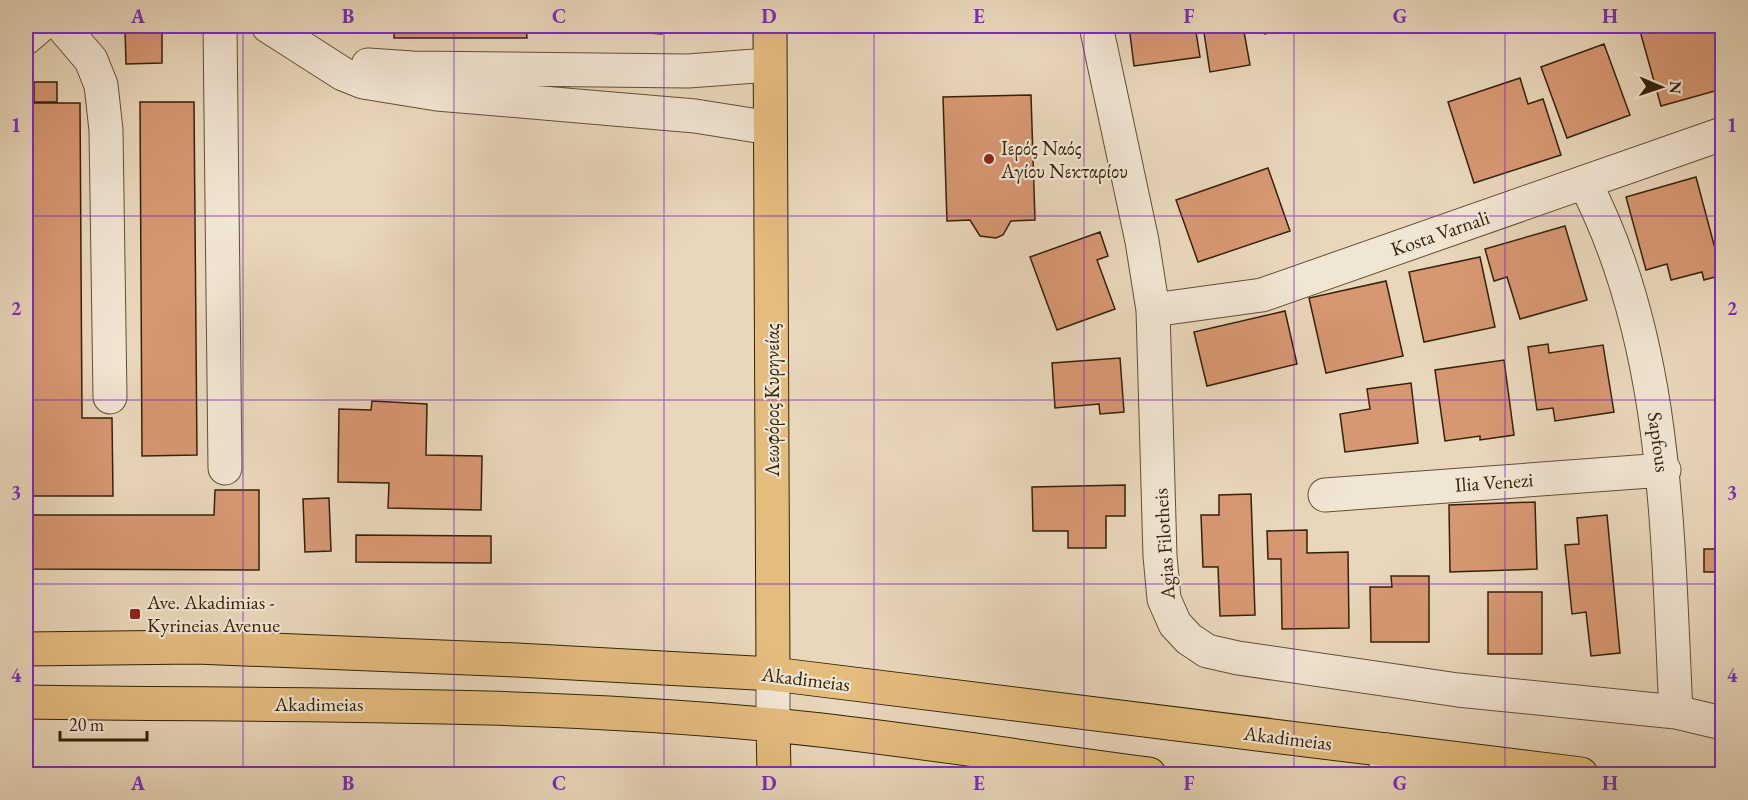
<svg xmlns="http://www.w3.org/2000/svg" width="1748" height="800" viewBox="0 0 1748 800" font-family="'EB Garamond',serif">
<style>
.building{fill:#d79772;stroke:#342208;stroke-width:1.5}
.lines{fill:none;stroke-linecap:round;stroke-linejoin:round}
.minor-casing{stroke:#614f35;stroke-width:35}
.major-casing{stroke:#342208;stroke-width:35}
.minor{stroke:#f1e5d3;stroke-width:33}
.major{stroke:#e4bc7e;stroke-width:33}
.grid{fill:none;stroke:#7b2cbf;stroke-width:1.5;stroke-opacity:0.55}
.poi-dot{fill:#8f2418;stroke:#f1e5d3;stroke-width:2}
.labels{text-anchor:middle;stroke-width:4.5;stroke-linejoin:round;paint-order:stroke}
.poi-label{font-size:20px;fill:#342208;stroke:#f1e5d3;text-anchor:start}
.street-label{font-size:20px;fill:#342208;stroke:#f1e5d3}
.neatline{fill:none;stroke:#7b2cbf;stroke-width:2}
.grid-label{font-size:20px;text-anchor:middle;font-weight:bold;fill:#7b2cbf}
</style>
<rect width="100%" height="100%" fill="#e9d7bb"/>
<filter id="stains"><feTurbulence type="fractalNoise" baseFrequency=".00333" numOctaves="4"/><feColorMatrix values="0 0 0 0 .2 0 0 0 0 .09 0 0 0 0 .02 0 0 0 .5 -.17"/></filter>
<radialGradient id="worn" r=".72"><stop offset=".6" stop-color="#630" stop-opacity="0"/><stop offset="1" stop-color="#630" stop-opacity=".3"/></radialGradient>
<path class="building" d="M394,26H526L527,38H394Z
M570,26H662V34L570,28Z
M1129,26H1195L1200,57L1134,66Z
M1203,26H1243L1250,65L1210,72Z
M1261,26H1279L1280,28L1265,34Z
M1658,26H1715L1722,52V89L1661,106L1640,31Z
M125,28H162V63L126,64Z
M1604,44L1630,115L1567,138L1541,67Z
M1520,78L1528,104L1543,99L1561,155L1474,183L1448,102Z
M34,82H57V102H34Z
M1031,95L1035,220L1011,221L1003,235L996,238L980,236L970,220L947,221L943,97Z
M140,102H194L197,455L142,456Z
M27,103H80L82,418H112L113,496H30Z
M1268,168L1290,231L1198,262L1176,200Z
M1696,177L1722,275L1704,280L1702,272L1671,280L1667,264L1646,270L1626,197Z
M1565,226L1587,300L1520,319L1507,277L1494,281L1485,249Z
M1100,232L1108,256L1097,260L1115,309L1057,330L1030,257Z
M1480,257L1495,327L1424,342L1409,272Z
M1386,281L1403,356L1326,373L1309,298Z
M1285,311L1297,364L1207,386L1194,332Z
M1548,344L1549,353L1603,345L1614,412L1555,421L1553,408L1537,410L1528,347Z
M1120,358L1124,412L1100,414L1099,404L1055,408L1052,363Z
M1504,360L1514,435L1480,440V436L1445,441L1435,370Z
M1411,383L1418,443L1345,452L1340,414L1370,409L1367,389Z
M372,401L427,404L426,455L482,456L481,510L388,508L389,483L338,482L339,409L371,410Z
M1125,485V516H1106V548H1068V531H1033L1032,487Z
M215,490H259V570L32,569L33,515H214Z
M1251,494L1255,615L1220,616L1218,567H1203L1201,515H1219V495Z
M329,498L331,551L305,552L303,499Z
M1535,502L1537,569L1450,572L1449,505Z
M1607,515L1620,653L1591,656L1586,612L1572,614L1565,545L1579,544L1577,518Z
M1307,530V553L1348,552L1349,628L1282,629L1281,559H1268L1267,531Z
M356,535L491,536V563L356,562Z
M1704,549H1722V572H1704Z
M1391,576H1429V642H1371L1370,587H1392Z
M1488,592H1542V654H1488Z"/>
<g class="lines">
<defs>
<path id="minor" d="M62,26L91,60L101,85L106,130L110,397
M220,26L225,468
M268,26L343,74L363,82L437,94L695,116L770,128
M1096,26L1142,241L1153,310L1160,556L1164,599L1175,624L1189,639L1207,651L1238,658L1458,690L1676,712L1722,723
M26,38L40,26
M368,65L412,68L688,71L769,65
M1585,183C1669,346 1667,533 1676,712
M1153,310L1262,295L1722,134
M1325,495L1664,470
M773,725V674
M1386,774L1387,750"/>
<path id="major" d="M770,26L773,674
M26,649L196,647L517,660L773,674L1581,774
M26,702C274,706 524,701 773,725C898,737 1024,758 1149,774
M773,725L774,774"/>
</defs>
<use href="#minor" class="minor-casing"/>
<use href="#major" class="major-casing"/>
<use href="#minor" class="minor"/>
<use href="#major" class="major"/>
</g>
<path class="grid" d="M243,26V774M454,26V774M664,26V774M874,26V774M1084,26V774M1294,26V774M1505,26V774M26,216H1722M26,400H1722M26,584H1722"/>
<g class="poi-dot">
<circle cx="989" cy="159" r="6"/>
<rect x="129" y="608" width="12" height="12" rx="3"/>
</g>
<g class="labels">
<g class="poi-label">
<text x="1001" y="155">Ιερός Ναός<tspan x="1001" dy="23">Αγίου Νεκταρίου</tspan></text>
<text x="147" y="609">Ave. Akadimias -<tspan x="147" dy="23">Kyrineias Avenue</tspan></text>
</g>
<g class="street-label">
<text transform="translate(1440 233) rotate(-19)" y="7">Kosta Varnali</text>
<text transform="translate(772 400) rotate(-90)" y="7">Λεωφόρος Κυρηνείας</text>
<text transform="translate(1659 442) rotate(82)" y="7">Sapfous</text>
<text transform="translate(1494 482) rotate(-4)" y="7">Ilia Venezi</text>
<text transform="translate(1164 544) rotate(-94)" y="7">Agias Filotheis</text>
<text transform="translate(806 679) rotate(7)" y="7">Akadimeias</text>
<text x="319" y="711">Akadimeias</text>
<text transform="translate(1288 738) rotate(7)" y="7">Akadimeias</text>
</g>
</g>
<rect width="1748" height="800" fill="none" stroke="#e9d7bb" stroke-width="66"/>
<g transform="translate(1661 87) rotate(92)" stroke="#f1e5d3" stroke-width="4.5" paint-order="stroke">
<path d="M0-4.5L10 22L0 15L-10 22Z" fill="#342208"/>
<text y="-9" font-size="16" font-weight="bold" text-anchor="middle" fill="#342208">N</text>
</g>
<path d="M60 731v9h87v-9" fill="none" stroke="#342208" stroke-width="3"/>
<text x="69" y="731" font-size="18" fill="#342208" stroke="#f1e5d3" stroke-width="4.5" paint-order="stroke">20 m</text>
<rect x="33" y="33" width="1682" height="734" class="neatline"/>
<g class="grid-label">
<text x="138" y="23">A</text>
<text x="348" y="23">B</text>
<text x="559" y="23">C</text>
<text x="769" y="23">D</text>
<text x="979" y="23">E</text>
<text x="1189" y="23">F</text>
<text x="1400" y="23">G</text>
<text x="1610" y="23">H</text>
<text x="16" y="132">1</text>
<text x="1732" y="132">1</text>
<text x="16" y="315">2</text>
<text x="1732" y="315">2</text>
<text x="16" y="499">3</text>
<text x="1732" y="499">3</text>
<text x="16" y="682">4</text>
<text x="1732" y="682">4</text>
<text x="138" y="790">A</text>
<text x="348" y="790">B</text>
<text x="559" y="790">C</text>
<text x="769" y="790">D</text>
<text x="979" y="790">E</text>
<text x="1189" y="790">F</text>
<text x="1400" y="790">G</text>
<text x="1610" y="790">H</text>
</g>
<rect width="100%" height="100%" filter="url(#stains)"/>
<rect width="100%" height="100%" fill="url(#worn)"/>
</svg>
